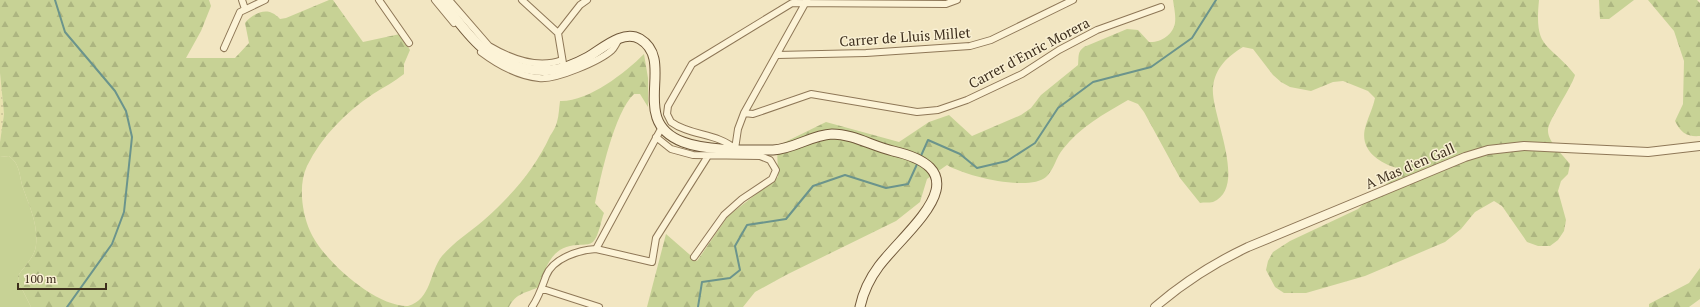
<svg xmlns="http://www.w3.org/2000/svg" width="1700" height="307" viewBox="0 0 1700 307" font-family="'PT Serif',serif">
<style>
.farmland{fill:url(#farmland-dots)}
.green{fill:#c7d295}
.forest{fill:url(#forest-firs)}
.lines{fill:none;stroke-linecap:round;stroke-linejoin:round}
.stream{stroke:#6b948c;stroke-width:2}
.minor-casing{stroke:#8e7757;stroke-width:8}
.tertiary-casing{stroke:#8e7757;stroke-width:10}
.secondary-casing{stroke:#70583a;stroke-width:11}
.minor{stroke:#fcf3d7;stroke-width:6}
.tertiary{stroke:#fcf3d7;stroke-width:8}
.secondary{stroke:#fcf3d7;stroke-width:9}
.labels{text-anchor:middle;stroke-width:3;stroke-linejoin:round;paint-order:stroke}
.street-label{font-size:14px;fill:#3d2e1d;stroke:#f9f0d3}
</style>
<defs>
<pattern id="farmland-dots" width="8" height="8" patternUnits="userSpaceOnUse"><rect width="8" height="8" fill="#e9e2af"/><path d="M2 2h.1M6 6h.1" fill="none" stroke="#c9c296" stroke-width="1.8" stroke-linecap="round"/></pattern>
<pattern id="forest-firs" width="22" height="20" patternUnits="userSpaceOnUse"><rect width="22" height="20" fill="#c7d295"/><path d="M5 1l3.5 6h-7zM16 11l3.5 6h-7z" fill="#acb580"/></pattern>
</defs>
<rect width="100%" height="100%" fill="#f2e6c2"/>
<path class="farmland" d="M0,73L4,114L0,142Z"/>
<path class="green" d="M9,156C21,165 19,176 23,188C30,208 38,224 36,245C35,257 24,266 18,276L19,283L31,307H0V157Z"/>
<path class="forest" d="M0,0H209L211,6L201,31L186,58H235L249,43L245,23C250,16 263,8 272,13C275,14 278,17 280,19L286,18L329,0H333L363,42L400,34L410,50L404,64V74C394,82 384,87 373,94C345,113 322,136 307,166C298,185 302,213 310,231C322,259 375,307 408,306C432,299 429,272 442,256C454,242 470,232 484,220C511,196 535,169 550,136C553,131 556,127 557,122C559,115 559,108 560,101C588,102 625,73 644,54L648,78V107L640,94H634C614,113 601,176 595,203L604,213C601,220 599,236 593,242C588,246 583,244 578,245C551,246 546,267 539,287C526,293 516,293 509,307H31L19,283L18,276C24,266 35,257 36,245C38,224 30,208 23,188C19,176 21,165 9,156L0,157V142L4,114L0,73Z
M1173,0H1539C1534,51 1548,41 1575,75C1571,89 1547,122 1548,131C1548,142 1564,156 1570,164L1568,174L1561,181L1558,191L1566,220L1564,231L1558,240L1550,246H1538L1527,242L1502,206L1494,201L1475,212L1461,229L1445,242L1365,276L1306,293H1284L1275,287L1266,270L1268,261L1273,252L1290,241L1358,209L1394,177L1397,168C1377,162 1358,148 1366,125C1369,115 1373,108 1375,98L1368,91L1343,81L1333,82L1311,91L1290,87L1281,82L1273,75L1253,49L1243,47C1228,56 1215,68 1213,87C1210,113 1249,187 1213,202C1209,203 1204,202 1200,203L1180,178L1144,112L1138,104L1128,100C1104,114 1080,127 1063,149C1056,157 1054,170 1046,177C1029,192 965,176 947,165L927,179L920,202L896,221L786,275L755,292L743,307H647L666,234L697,261L728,216L778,177L777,146L826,122L899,142L929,122L949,115L972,136L1021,115L1031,108L1041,95L1078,65C1079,57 1077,52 1084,47L1127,29L1138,30L1149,42C1160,43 1173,35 1175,23C1176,16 1174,7 1173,0Z
M1599,0H1634L1609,19H1600Z
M1648,0H1697L1700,3V136C1687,137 1681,133 1675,121L1683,104L1684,61L1674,31Z
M1700,268V299L1689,307H1649V304L1689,283Z"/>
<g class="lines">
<path class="stream" d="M55,0L65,32L115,91L126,111L132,137L124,212L112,244L67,307
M920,158L928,140L960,154L977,168L1007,161L1035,143L1058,108L1093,82L1151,67L1192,38L1216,0
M698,307L702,282L730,278L740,270L735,246L747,225L786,219L813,186L845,175L886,188L908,184L918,162"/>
<defs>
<path id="minor" d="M242,0L245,9
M379,0L409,43
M435,0L454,23
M449,0L489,46C511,59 538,69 562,60
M522,0L558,33
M224,48L240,12L265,0
M481,52C497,64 518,76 539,78C556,80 600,61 612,50C615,47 617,42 619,39
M777,55L866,53L970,46L991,40L1073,0
M563,63L558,33L580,5L587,0
M744,113L753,114L811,94L917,112L938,110L967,100L1022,74L1059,50L1097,30L1161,7
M656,137L671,149L693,155L760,156L770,160L776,170L772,179L742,199L724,215L694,257
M735,149C718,133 690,136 671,122L667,114L668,106L692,64L792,3L946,4L957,0
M735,149L738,129L744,113L807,0
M596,249L652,262L656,238L708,156
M543,289L599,307
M532,307C539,297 542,287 546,276C553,258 579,250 596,249L662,127"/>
<path id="tertiary" d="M1155,307C1184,282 1214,263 1248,247L1465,157L1488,150L1524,146L1648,152L1700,146"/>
<path id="secondary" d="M441,0C455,16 468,37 485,50C503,63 529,73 551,70C563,69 577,63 588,57C602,49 623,29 640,39C677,61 627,121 683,142C706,151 748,150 773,150C794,149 811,135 832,134C853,134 872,146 893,151C985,172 908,228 879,266C870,278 863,293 860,307"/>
</defs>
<use href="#minor" class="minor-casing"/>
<use href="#tertiary" class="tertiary-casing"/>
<use href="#secondary" class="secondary-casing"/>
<use href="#minor" class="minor"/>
<use href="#tertiary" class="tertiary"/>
<use href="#secondary" class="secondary"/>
</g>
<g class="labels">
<g class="street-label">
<text transform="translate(905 37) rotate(-4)" y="5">Carrer de Lluis Millet</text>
<text transform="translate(1029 53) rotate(-28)" y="5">Carrer d'Enric Morera</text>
<text transform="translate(1410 166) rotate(-23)" y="5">A Mas d'en Gall</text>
</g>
</g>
<path d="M18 283v6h88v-6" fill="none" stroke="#3d2e1d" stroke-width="2"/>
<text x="24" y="283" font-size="12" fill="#3d2e1d" stroke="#f9f0d3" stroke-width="3" paint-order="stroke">100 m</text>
</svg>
